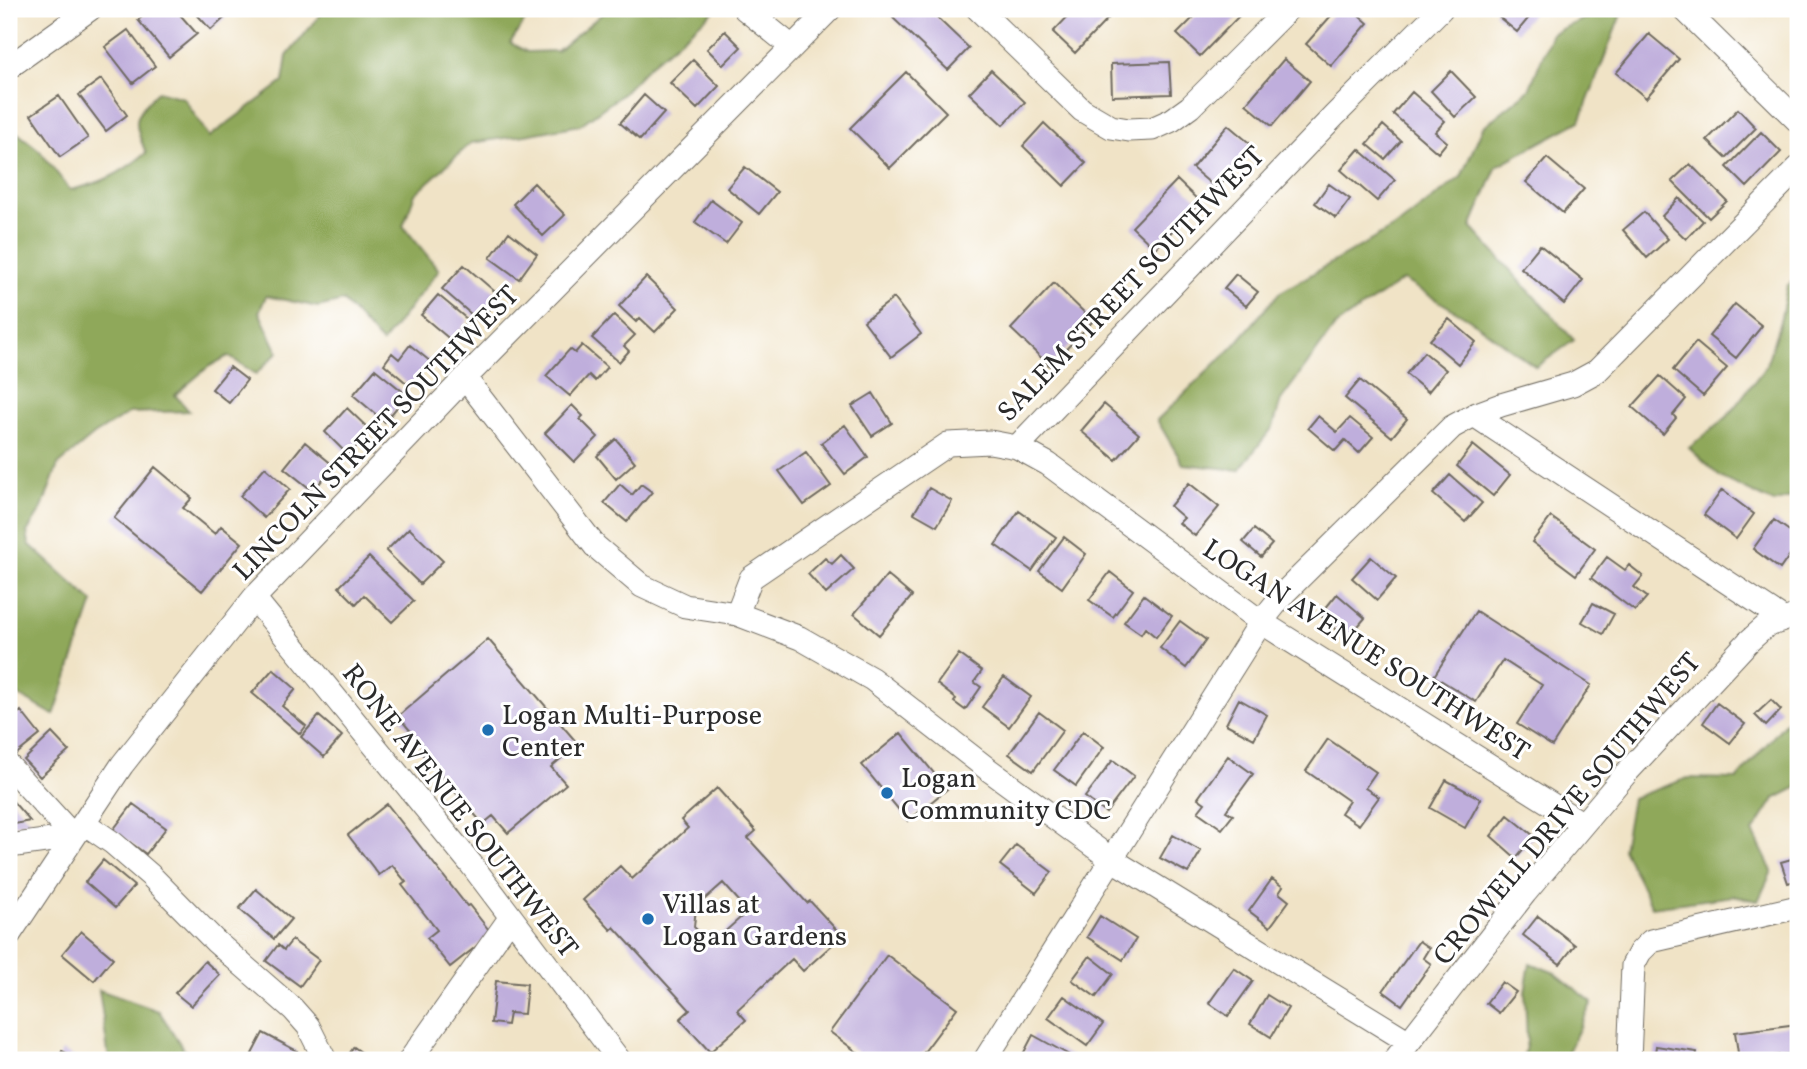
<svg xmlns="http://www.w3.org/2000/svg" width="1807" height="1069" viewBox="0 0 1807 1069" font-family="Vollkorn,serif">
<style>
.forest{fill:#8fa85a;stroke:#5d6a42;stroke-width:2}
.building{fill:#bfaedc;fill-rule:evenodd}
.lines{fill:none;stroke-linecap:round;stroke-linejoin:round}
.minor-casing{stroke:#706b61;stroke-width:25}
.minor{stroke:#fff;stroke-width:23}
.poi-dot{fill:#1f6fb2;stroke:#fff;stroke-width:2.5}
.labels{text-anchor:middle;stroke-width:6;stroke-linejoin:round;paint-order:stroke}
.street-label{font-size:28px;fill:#2b2b2b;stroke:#fff}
.poi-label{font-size:28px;fill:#2b2b2b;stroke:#fff;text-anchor:start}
</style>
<rect width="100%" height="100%" fill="#fff"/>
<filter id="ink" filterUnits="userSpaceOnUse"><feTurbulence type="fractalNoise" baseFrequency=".0143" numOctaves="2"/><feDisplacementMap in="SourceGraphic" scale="14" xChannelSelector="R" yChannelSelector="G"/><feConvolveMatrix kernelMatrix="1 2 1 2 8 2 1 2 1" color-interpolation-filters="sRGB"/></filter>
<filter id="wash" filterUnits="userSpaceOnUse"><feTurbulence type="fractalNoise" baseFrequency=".00686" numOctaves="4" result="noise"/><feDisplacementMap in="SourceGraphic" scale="28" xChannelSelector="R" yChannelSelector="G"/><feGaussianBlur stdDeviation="1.57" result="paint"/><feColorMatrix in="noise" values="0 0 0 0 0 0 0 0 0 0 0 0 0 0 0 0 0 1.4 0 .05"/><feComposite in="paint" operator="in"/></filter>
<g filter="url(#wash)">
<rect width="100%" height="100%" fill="#f0e3c6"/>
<path class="forest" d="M325,9H533L510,43L527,52L557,51L608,9H709L713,12L650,65L621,95L580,125L525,135L471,143L415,194L403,226L439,270L382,343L343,301L318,307L266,296L259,312L278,352L256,374L228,356L208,367L175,395L189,411L129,413L94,435L58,465L42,508L27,532L29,544L93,602L54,715L20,696L9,682V129L11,128L39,150L70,190C103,183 120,174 146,153C132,119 133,117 158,91L184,98L209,137L283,82L287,56Z
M1607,9H1623L1580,121L1497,166L1471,227L1574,340L1536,367L1469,319L1403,280L1336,325L1281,400L1273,427L1239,470L1183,464L1157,420L1233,347L1279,293L1401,223L1461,177L1483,127L1529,90L1552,33Z
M1798,277V495L1774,503L1720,477L1689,448L1727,417L1766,366L1781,318L1787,286Z
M1798,708V787L1774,799L1753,832L1772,871L1758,901L1734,896L1652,907L1623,849L1632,798L1688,778L1737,779Z
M1530,963L1555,973L1592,1002L1564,1060H1523L1527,1041L1525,992Z
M99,990L159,1011L184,1050L210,1060H109Z"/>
<g id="blocks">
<path class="building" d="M152,9H175L197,34L169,57L138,20Z
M192,9H231L232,11L211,30Z
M901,9H928L969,48L948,70L893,18Z
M1075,9H1117L1075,53L1053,32Z
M1202,9H1234L1240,15L1200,56L1177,34Z
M1337,9H1352L1368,23L1331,66L1306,44Z
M1497,9H1536L1517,32L1494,13Z
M128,30L155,66L133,83L105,47Z
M725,31L741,47L723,65L707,49Z
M1649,34L1679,59L1646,98L1616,73Z
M1284,59L1310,81L1272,126L1246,104Z
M693,60L719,86L697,109L670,83Z
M1169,62L1171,94L1112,96L1111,64Z
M991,70L1025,102L1003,125L969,93Z
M1451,71L1476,97L1455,117L1431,91Z
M906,72L946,112L890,168L850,128Z
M101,79L127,115L106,131L79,95Z
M1412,92L1445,121L1435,132L1447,142L1438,153L1393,114Z
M644,95L664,113L640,140L620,123Z
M59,96L88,138L60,157L31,115Z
M1738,109L1756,128L1726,158L1707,140Z
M1044,123L1086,163L1064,186L1023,146Z
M1228,125L1253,146L1217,189L1192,168Z
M1383,125L1401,141L1385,159L1367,144Z
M1761,132L1781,152L1747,187L1727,167Z
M1359,149L1395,180L1377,201L1341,170Z
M1547,158L1584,189L1563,213L1526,182Z
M1690,164L1727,201L1709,218L1672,181Z
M745,167L777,192L759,214L727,188Z
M1177,180L1200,202L1155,249L1132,227Z
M534,183L565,215L543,236L513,204Z
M1329,184L1350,199L1336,218L1315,203Z
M1679,198L1703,221L1686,239L1662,216Z
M711,200L742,223L726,244L695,222Z
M1644,212L1668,239L1647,258L1623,230Z
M509,232L537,254L519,279L490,258Z
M1540,245L1583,280L1564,304L1521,268Z
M464,265L500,296L479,321L442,289Z
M1236,274L1258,292L1246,306L1224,288Z
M646,277L678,308L655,332L640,318L636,322L619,306Z
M1054,283L1093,321L1050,366L1011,329Z
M438,295L468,320L452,341L421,315Z
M894,298L921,334L891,357L864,321Z
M1735,304L1762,326L1736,358L1709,336Z
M614,315L635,335L624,346L629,351L619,362L592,338Z
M1449,319L1476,342L1458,364L1430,340Z
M1696,342L1727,368L1703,396L1673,370Z
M410,345L431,362L410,386L384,364L392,353L399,359Z
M582,345L607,367L595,381L589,375L570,396L546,376L570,349L575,353Z
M1424,352L1446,370L1428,392L1406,374Z
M230,367L247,380L229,403L212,389Z
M375,369L407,395L385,422L353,395Z
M1660,376L1686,399L1673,415L1676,418L1663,434L1632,407Z
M1360,380L1407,419L1392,437L1345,398Z
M873,393L892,423L872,436L852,406Z
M1104,404L1139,434L1116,460L1081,431Z
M572,405L583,416L580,419L598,437L574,462L545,433Z
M347,408L371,431L348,455L325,432Z
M1318,416L1337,432L1350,418L1373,437L1359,453L1345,440L1335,451L1308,428Z
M845,425L868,457L845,474L821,443Z
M616,439L635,462L616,479L597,456Z
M305,442L334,466L313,491L284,468Z
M1473,445L1510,475L1493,496L1457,466Z
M806,452L831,486L804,505L779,471Z
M155,467L192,498L183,508L215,534L221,526L242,543L202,591L114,518Z
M265,467L290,489L264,518L240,496Z
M1450,475L1482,503L1465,522L1433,494Z
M1189,483L1219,507L1195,536L1179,523L1184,518L1170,506Z
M620,484L632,495L641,484L652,492L627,522L604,503Z
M929,488L952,501L937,526L914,513Z
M1722,490L1754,514L1736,539L1704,515Z
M1019,511L1056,537L1032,571L995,545Z
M1551,517L1595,549L1576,575L1532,542Z
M1774,520L1798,537V543L1780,569L1753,549Z
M409,528L443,561L420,584L386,551Z
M1254,529L1272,544L1261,557L1243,542Z
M1064,537L1086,554L1062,588L1039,571Z
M841,555L854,569L826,594L808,574L825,558L832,564Z
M369,557L414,601L392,622L364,595L356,604L339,587Z
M1371,557L1396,578L1377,600L1352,578Z
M1607,557L1625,570L1629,565L1643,576L1634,587L1647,597L1635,611L1591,578Z
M1110,572L1133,590L1113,617L1089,600Z
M887,575L912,596L879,635L854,614Z
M1337,594L1365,618L1347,639L1320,615Z
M1144,595L1172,616L1156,637L1145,628L1141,634L1124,622Z
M1593,603L1614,614L1603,634L1582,622Z
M1476,611L1591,685L1552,746L1517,724L1542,685L1503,660L1476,702L1434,676Z
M1180,621L1206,640L1186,668L1160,648Z
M488,639L578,744L551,767L566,784L508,833L493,816L483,824L419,750L423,746L398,716Z
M959,654L982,671L974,682L981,687L965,710L954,702L956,699L937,684Z
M273,669L296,689L282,706L306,726L300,734L252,693Z
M1004,677L1031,697L1009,727L982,707Z
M1239,699L1267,715L1254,739L1226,724Z
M1771,700L1781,710L1766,726L1755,715Z
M1717,703L1745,724L1730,743L1703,723Z
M21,711L40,735L14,756L9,749V720Z
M1039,712L1063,730L1033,771L1009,754Z
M319,716L342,736L324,757L301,737Z
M1083,731L1104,747L1076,786L1054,770Z
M52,733L69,751L40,777L24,760Z
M901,733L947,789L908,821L862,765Z
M1328,739L1376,772L1365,788L1379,797L1359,825L1341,813L1349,801L1306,771Z
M1228,756L1253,774L1226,811L1233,815L1222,829L1198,812L1205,803L1198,798Z
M1113,760L1134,776L1106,813L1085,797Z
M1446,780L1481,799L1465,828L1430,808Z
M717,788L756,831L748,838L807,903L810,901L842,936L803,971L792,959L737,1010L746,1020L710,1052L680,1019L690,1010L614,927L611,930L583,900L620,866L632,879L688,828L681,820ZM723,883L748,911L720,936L702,935L694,927L696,907Z
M9,797L30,821L9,825Z
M133,804L166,828L146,854L113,830Z
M387,804L467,906L469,905L492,934L450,967L427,938L437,930L402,885L406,882L392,865L379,875L348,835Z
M1508,815L1534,836L1516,858L1491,836Z
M1173,835L1201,851L1188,873L1160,858Z
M1016,845L1052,872L1036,893L1000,865Z
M1798,857V880L1788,883L1781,862Z
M103,860L134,886L115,908L85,882Z
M1272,879L1283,887L1279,893L1289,901L1270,927L1249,911Z
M256,889L291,919L274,939L239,909Z
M1100,916L1136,939L1123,960L1087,937Z
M1538,916L1575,945L1560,964L1523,935Z
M81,931L113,958L94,981L62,954Z
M292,940L319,960L300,986L266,961L278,945L284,950Z
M1419,941L1429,948L1423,958L1431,964L1402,1005L1383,991Z
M887,955L957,1008L918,1060H851L857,1052L830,1032Z
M1090,956L1113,974L1096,997L1072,980Z
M205,961L220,975L191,1006L175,993Z
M1234,968L1253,981L1228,1016L1209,1003Z
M496,981L527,984L524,1014L509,1013L507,1025L491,1023Z
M1502,982L1516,992L1499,1013L1486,1003Z
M1267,995L1288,1008L1271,1037L1250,1024Z
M1064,996L1103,1024L1087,1046L1048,1018Z
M1798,1024V1053L1739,1060L1735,1032Z
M263,1033L297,1051L292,1060H262L252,1054Z
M1033,1035L1078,1060H1020Z
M1656,1046L1697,1052L1696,1060H1654Z
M354,1047L372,1060H351L347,1057Z
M62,1051L80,1060H58Z"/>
</g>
</g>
<g filter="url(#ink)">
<use href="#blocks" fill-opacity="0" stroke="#706b61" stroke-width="2"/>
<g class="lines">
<defs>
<path id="minor" d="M745,9L792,47
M978,9L1082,110L1111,127L1129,130L1152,129L1172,120L1190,107L1288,9
M1684,9L1798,121
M9,67L90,9
M465,378L595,546L642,586L685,606L737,614L800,638L872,679L989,770L1111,859L1409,1042
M1474,415L1783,619
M1017,447L1048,464L1261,622L1583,824
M254,598L471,864L619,1060
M737,614L751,578L948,444L990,442L1017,447L1334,116L1441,9
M9,766L74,837
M84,823L113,843L150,875L215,941L293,1009L308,1026L325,1060
M9,846L74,837
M9,935L122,765L254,598L465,378L830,9
M410,1060L511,917
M985,1060L1261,622L1285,592L1452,427L1474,415L1501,405L1573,384L1597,371L1798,168
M1395,1060L1525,893L1628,771L1748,642L1766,626L1798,615
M1629,1060L1633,965L1640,952L1651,941L1798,907"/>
</defs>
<use href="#minor" class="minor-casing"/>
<use href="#minor" class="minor"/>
</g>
</g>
<g class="poi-dot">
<circle cx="488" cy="730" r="7"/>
<circle cx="887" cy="793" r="7"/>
<circle cx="648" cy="919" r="7"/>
</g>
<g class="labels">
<g class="street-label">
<text transform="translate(1130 283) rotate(-46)" y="10">SALEM STREET SOUTHWEST</text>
<text transform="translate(375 432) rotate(-46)" y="10">LINCOLN STREET SOUTHWEST</text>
<text transform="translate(1367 649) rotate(33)" y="10">LOGAN AVENUE SOUTHWEST</text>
<text transform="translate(1566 808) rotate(-50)" y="10">CROWELL DRIVE SOUTHWEST</text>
<text transform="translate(461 810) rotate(52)" y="10">RONE AVENUE SOUTHWEST</text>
</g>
<g class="poi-label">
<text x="502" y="724">Logan Multi-Purpose<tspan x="502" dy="32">Center</tspan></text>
<text x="901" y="787">Logan<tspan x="901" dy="32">Community CDC</tspan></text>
<text x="662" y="913">Villas at<tspan x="662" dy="32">Logan Gardens</tspan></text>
</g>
</g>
<rect width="1807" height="1069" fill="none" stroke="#fff" stroke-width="35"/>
</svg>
